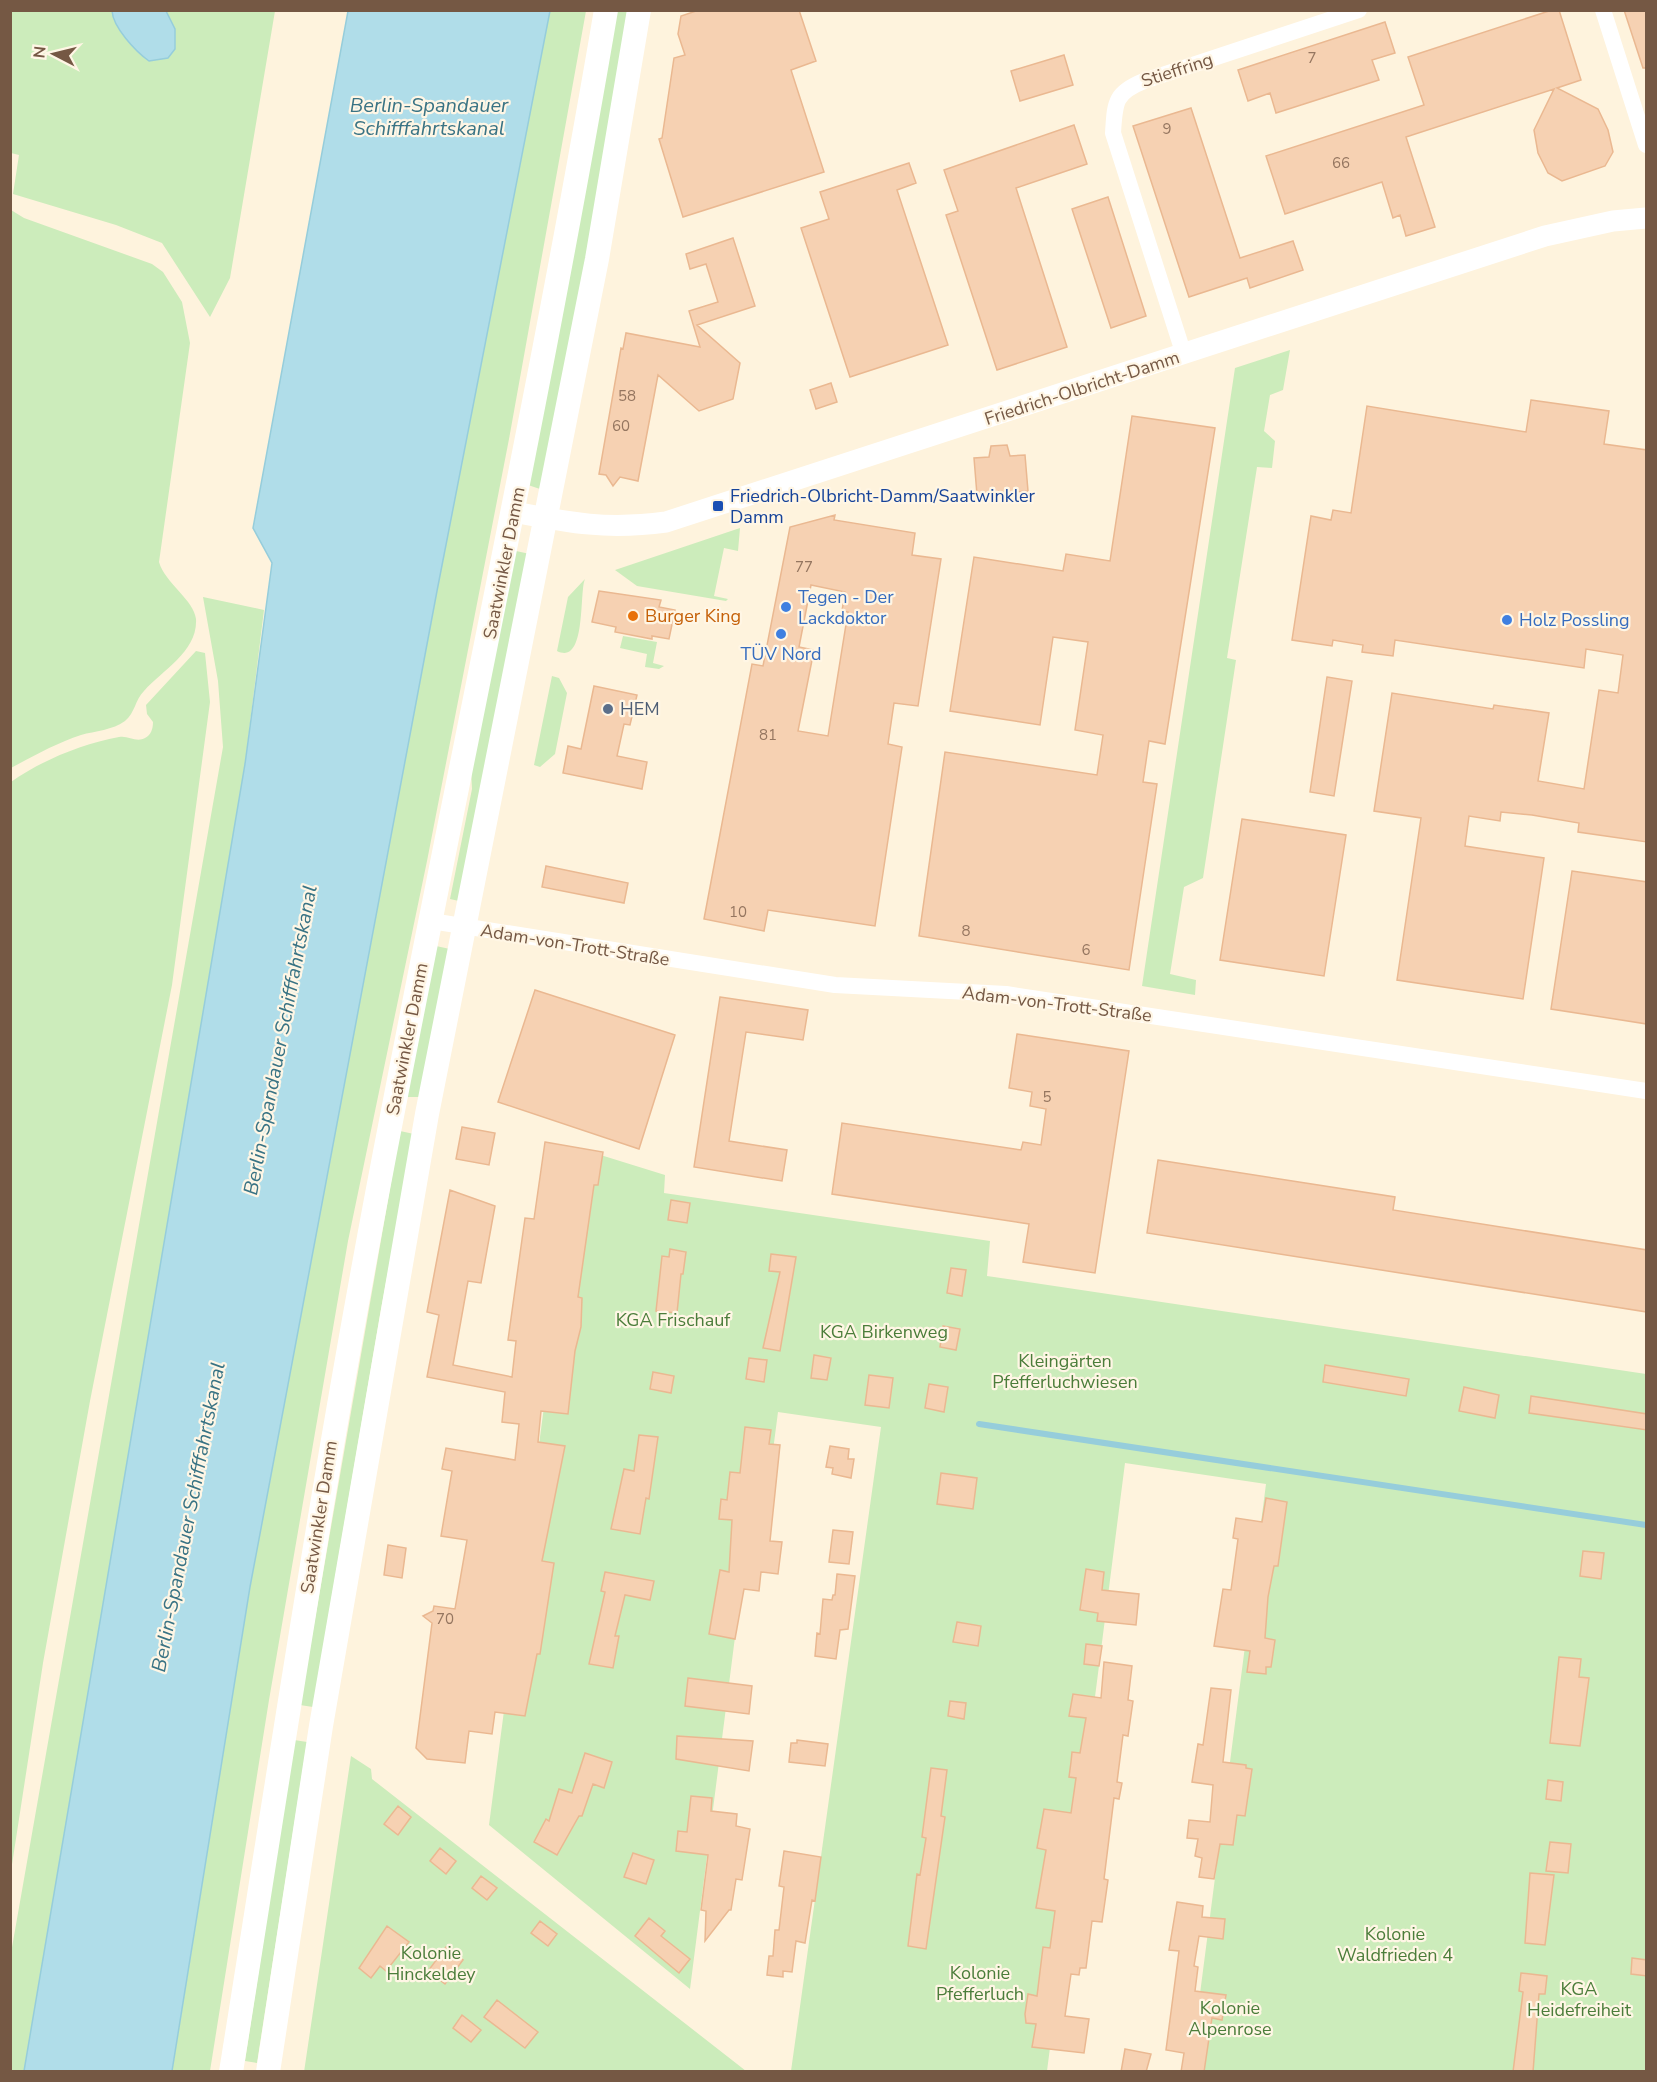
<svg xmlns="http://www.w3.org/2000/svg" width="1657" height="2082" viewBox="0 0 1657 2082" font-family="'Nunito Sans',sans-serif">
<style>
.green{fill:#ccecbb}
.water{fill:#b0dde9;stroke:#96cddb;stroke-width:1.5}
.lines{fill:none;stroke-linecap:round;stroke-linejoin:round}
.stream{stroke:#96cddb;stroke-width:6}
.building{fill:#f6d1b2;stroke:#eab891;stroke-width:1.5;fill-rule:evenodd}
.minor{stroke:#fff;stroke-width:16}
.tertiary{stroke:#fff;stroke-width:21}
.secondary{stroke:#fff;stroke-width:24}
.transit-dot{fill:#1a4fb4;stroke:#fff6e5;stroke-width:2}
.shop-dot{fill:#3f7fe0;stroke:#fff6e5;stroke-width:2}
.food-dot{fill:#e8710a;stroke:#fff6e5;stroke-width:2}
.service-dot{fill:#5c6f8a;stroke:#fff6e5;stroke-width:2}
.labels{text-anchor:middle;stroke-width:4.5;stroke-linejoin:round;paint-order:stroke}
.number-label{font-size:15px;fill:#957660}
.street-label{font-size:18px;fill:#755844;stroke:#fff6e5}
.transit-label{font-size:18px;fill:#164399;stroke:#fff6e5;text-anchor:start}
.shop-label{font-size:18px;fill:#366cbe;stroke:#fff6e5;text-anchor:start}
.food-label{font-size:18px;fill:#c56008;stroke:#fff6e5;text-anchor:start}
.service-label{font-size:18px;fill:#4e5e75;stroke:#fff6e5;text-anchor:start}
.park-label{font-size:18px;fill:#4b7d3a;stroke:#fff6e5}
.water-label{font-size:20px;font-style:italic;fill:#397384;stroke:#fff6e5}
</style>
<rect width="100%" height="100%" fill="#fef3dd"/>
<path class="green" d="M10,11H275L230,278L210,317L162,243L116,225L13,194L19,155L11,153Z
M550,11H586L509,439L427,861L348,1241L269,1700L210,2071L172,2072L250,1587L437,591Z
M615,11H631L543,490L528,485Z
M11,210L24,218L152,264L163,272L182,302L190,343L159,562C165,583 194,600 196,619C198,651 163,670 144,691C135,700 135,713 125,721C113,730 95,731 81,735C57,743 33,756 11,768Z
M1290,350L1283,390L1270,395L1264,431L1275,441L1272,468L1257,467L1227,658L1236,660L1203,878L1184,887L1170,974L1196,980L1195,995L1142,986L1235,368Z
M740,528L738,551L724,548L714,596L728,599L726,601L637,586L615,570Z
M516,551L530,554L459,901L450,899L472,789L471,770Z
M585,579C579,591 587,666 557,651L568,597Z
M203,597L264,610L245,764L24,2071L11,2072V1953L223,747L218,681Z
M623,636L657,642L653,663L664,666L659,669L645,667L647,654L620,648Z
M196,651L205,653L210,702L172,985L90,1401L43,1663L11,1871V782C42,760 82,744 119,737C128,735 136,743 145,738C151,735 153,729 153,722L147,714L146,705Z
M552,676L559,678L567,693L555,754L540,767L534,765Z
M436,946L450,949L420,1097H407Z
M400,1131L414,1134L381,1309L313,1707L300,1705Z
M578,1148L665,1175L664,1193L990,1241L987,1276L1646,1374V2071H1190L1266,1484L1125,1463L1047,2071H791L881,1427L778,1412L771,1466L757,1465L690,1989L489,1825Z
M294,1740L307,1742L257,2063L245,2061Z
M351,1756L371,1769L372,1779L746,2071L304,2072Z"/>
<path class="water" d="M112,11H166L175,29V49L168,58L149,61C135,51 113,27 112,11Z
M348,11H550L437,591L250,1587L172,2071H24L245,764L272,563L253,528Z"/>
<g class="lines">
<path class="stream" d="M979,1424L1646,1525"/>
</g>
<path class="building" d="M699,10H799L816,61L791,70L824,172L683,217L659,139L662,138L674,58L685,55L678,34L681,16Z
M1552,10H1559L1581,80L1557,88L1598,109L1608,130L1613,152L1605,166L1562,181L1548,173L1538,153L1534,130L1554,89L1406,137L1435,227L1406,236L1400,215L1393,218L1382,182L1285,214L1266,156L1424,105L1408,57Z
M1624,10H1647V68H1643Z
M1385,22L1395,53L1372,60L1379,80L1276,113L1270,93L1248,101L1238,70Z
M1064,55L1073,85L1020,101L1011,71Z
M1191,108L1240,258L1293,241L1303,270L1250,288L1247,278L1189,297L1133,126Z
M1074,125L1087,164L1016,188L1067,347L997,370L946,215L958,211L944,170Z
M909,163L916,183L897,190L948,345L850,377L801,228L829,219L820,192Z
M1108,197L1146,316L1111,328L1072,209Z
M733,238L755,306L697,325L740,363L733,399L699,411L658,375L638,481L620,477L613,486L606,475L599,474L621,348L623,349L626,333L700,347L689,311L718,302L706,264L690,269L686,254Z
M831,383L837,402L816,409L810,390Z
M1531,400L1609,411L1604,444L1647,450V842L1578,832L1579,823L1532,815L1501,812L1500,821L1469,816L1465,846L1544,858L1523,999L1397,980L1421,818L1374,811L1392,693L1493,709L1494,705L1549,713L1538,781L1584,789L1599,690L1618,693L1623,655L1586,649L1584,668L1395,640L1393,656L1362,652L1363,645L1333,640L1332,646L1292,640L1311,516L1331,520L1333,510L1351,513L1367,406L1526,432Z
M1132,416L1215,428L1165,744L1149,741L1143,782L1157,784L1129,970L919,936L945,752L1097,775L1103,735L1075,730L1088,642L1053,637L1040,725L950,711L974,557L1063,571L1066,554L1110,561Z
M1007,445L1010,456L1025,455L1028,491L977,495L974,458L989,457L991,446Z
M835,515L834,520L915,533L912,555L941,559L918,706L894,703L888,744L902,747L875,926L768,910L764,931L704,919L752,664L763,666L790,527ZM811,585L845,592L842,611L848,612L828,736L798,731L814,650L799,647Z
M599,591L661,600L659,607L675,610L669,639L652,636V639L615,632L616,627L592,622Z
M1327,677L1352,681L1334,796L1310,792Z
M594,686L637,695L630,725L624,724L617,756L647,762L642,789L563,773L568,746L581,749Z
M1242,819L1346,835L1324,976L1220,960Z
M546,866L628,883L624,903L542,887Z
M1572,871L1647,882V1024L1551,1009Z
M535,990L675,1035L639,1149L498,1102Z
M720,997L808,1010L803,1040L746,1032L729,1141L787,1150L782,1181L694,1167Z
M1017,1034L1129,1051L1095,1273L1023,1262L1029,1224L832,1194L842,1123L1021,1150L1023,1142L1041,1145L1046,1109L1030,1106L1032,1092L1009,1088Z
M462,1127L495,1133L489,1165L456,1159Z
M545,1142L603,1152L598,1185H594L578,1297L582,1298L581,1327L575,1351L568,1414L541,1411L538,1442L565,1446L542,1561L554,1563L540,1654H537L525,1716L495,1712L492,1734L469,1731L465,1763L427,1759L416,1748L432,1623L423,1616L433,1611L434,1606L455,1609L467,1540L441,1536L452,1471L442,1469L446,1448L515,1460L519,1424L502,1422L505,1392L427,1377L439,1315L427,1312L450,1190L495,1206L481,1283L468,1281L453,1365L512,1377L516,1341L508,1340L525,1218L534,1219Z
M1158,1160L1395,1197L1393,1210L1647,1250V1312L1147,1233Z
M671,1200L690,1203L687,1223L668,1220Z
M670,1249L686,1252L683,1274H681L677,1313L656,1311L662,1256L669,1257Z
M771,1254L796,1257L780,1351L763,1348L780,1272L769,1271Z
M951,1268L966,1270L962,1296L947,1293Z
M943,1326L960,1329L956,1350L940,1347Z
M814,1355L831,1358L827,1380L811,1378Z
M749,1358L767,1360L764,1382L746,1379Z
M1325,1365L1409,1379L1406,1396L1323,1382Z
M653,1372L674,1376L671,1393L650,1389Z
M869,1375L893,1378L889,1408L865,1405Z
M929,1384L948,1387L944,1412L925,1408Z
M1464,1387L1499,1395L1495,1418L1459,1411Z
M1531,1396L1647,1414V1430L1529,1413Z
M745,1427L771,1430L769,1444L780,1445L770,1541L782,1542L778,1574L761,1572L759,1591L744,1589L735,1639L709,1634L720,1570L729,1572L732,1520L719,1519L721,1499L727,1500L730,1472L740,1473Z
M639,1435L658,1437L649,1499L646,1498L640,1534L611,1529L624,1469L634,1471Z
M830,1446L849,1449L848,1459H854L851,1478L832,1474L833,1468L826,1467Z
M941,1473L977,1478L973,1509L937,1504Z
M1266,1498L1287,1502L1278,1566H1274L1268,1597L1265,1638L1275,1640L1271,1667H1266V1674L1247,1672L1250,1651L1214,1646L1223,1589L1231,1590L1238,1539L1233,1538L1236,1518L1262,1522Z
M833,1530L853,1532L849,1564L829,1562Z
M388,1545L406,1548L402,1578L384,1575Z
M1583,1551L1604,1553L1601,1579L1580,1576Z
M1086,1569L1104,1572L1102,1590L1139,1594L1136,1625L1097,1621L1098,1613L1080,1610Z
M605,1572L654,1581L650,1600L625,1595L615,1636H619L613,1668L589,1664L605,1592L601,1591Z
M837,1574L855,1576L848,1629L840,1630L836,1659L815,1656L817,1633L820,1634L823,1599L832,1600L833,1595H835Z
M957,1622L981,1626L978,1646L953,1642Z
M1086,1644L1102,1646L1099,1666L1084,1664Z
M1559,1657L1581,1659L1579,1677L1589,1678L1580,1746L1550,1743Z
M1104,1662L1132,1666L1128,1700L1133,1701L1128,1736L1123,1735L1117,1782L1122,1783L1119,1799L1114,1798L1104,1879L1108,1880L1102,1922L1092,1921L1086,1968H1080L1079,1975L1071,1974L1065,2016L1089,2019L1084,2053L1032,2047L1036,2024L1026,2023L1025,2014L1028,1994L1037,1996L1043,1947L1050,1948L1055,1911L1036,1908L1046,1850L1037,1848L1044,1809L1071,1813L1076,1778L1069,1777L1071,1762L1072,1752L1080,1753L1086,1718L1069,1716L1073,1694L1101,1698Z
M688,1678L752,1686L749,1714L685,1706Z
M1211,1688L1231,1690L1223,1762L1246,1765V1768L1252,1769L1245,1816L1237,1815L1233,1845L1220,1844L1214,1879L1199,1877L1202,1858L1195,1856L1198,1839L1187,1838L1189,1820L1210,1822L1213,1785L1192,1782L1198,1744L1203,1745Z
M950,1701L966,1703L964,1719L948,1716Z
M677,1736L753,1741L749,1771L676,1759Z
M797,1740L828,1744L825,1766L789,1762L791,1743H797Z
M585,1753L612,1762L604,1788L593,1784L582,1816H579L557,1855L534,1842L546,1819L549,1821L559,1789L572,1793Z
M931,1768L947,1770L941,1816L945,1817L926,1949L908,1946L917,1874L920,1875L926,1838L922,1837Z
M1548,1780L1563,1782L1561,1801L1546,1799Z
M691,1796L712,1798L711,1811L737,1814L736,1826L750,1829L742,1880L736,1879L731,1910H729L705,1941L706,1911L701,1910L708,1855L676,1851L678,1831L687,1832Z
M398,1806L411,1817L398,1835L384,1824Z
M1550,1842L1571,1844L1568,1873L1546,1871Z
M440,1848L456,1861L446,1874L430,1861Z
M784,1851L821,1857L815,1901L812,1900L805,1943L796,1941L792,1972L783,1971V1977L767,1975L769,1956H773L775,1930H779L784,1887L779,1886Z
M633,1853L654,1860L646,1884L624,1877Z
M1530,1873L1554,1875L1545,1945L1525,1943Z
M481,1876L497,1888L487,1900L472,1888Z
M1177,1902L1203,1906L1202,1917L1225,1919L1223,1939L1199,1936L1194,1966L1198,1967L1195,1991L1226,1995L1222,2020L1212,2018L1204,2072H1181L1184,2053L1166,2050L1179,1951L1169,1950Z
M649,1918L665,1931L661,1936L690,1959L679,1973L635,1936Z
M540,1921L557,1934L548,1946L531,1933Z
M387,1926L409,1942L386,1971L380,1966L371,1978L359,1968Z
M446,1947L463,1960L445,1984L428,1971Z
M1632,1958L1647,1960V1976L1631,1974Z
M1521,1973L1547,1976L1545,1994H1539L1533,2072H1513L1523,1992L1519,1991Z
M497,2000L538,2032L525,2048L484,2017Z
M462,2015L481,2030L471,2042L453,2028Z
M1125,2049L1151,2054L1146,2072H1121Z"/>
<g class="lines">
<path class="minor" d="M1603,10L1646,145
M1184,355L1113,133C1115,103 1114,93 1144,81L1359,10
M431,921L835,985L1006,994L1646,1091"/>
<path class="tertiary" d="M514,512C571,523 607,530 666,522L1545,236L1613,221L1646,218"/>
<path class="secondary" d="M231,2072C282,1753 330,1433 392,1116C463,748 543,381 606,10
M268,2072L321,1726L427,1114L597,259L639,10"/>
</g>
<rect class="transit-dot" x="712" y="500" width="12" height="12" rx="3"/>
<g class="shop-dot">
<circle cx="786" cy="607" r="6"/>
<circle cx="1507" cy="620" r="6"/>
<circle cx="781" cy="634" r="6"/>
</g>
<circle class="food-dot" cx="633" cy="616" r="6"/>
<circle class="service-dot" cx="608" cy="709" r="6"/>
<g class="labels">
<g class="number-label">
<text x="1312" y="63">7</text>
<text x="1167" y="134">9</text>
<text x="1341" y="168">66</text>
<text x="627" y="401">58</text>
<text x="621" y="431">60</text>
<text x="804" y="572">77</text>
<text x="768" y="740">81</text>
<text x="738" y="917">10</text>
<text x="966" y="936">8</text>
<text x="1086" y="955">6</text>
<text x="1047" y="1102">5</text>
<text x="445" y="1624">70</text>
</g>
<g class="street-label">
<text transform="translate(1177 70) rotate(-18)" y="6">Stieffring</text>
<text transform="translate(1082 388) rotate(-18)" y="6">Friedrich-Olbricht-Damm</text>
<text transform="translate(504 563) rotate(-79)" y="6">Saatwinkler Damm</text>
<text transform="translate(575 945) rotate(9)" y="6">Adam-von-Trott-Straße</text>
<text transform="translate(1057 1004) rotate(7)" y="6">Adam-von-Trott-Straße</text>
<text transform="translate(407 1039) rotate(-79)" y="6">Saatwinkler Damm</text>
<text transform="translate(319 1517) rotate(-81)" y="6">Saatwinkler Damm</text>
</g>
<g class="transit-label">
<text x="730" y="502">Friedrich-Olbricht-Damm/Saatwinkler<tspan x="730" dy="21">Damm</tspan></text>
</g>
<g class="shop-label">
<text x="798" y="603">Tegen - Der<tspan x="798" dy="21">Lackdoktor</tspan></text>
<text x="1519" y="626">Holz Possling</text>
<text x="781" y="660" text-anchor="middle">TÜV Nord</text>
</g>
<g class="food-label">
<text x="645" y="622">Burger King</text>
</g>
<g class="service-label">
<text x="620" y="715">HEM</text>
</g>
<g class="park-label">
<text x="673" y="1326">KGA Frischauf</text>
<text x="884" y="1338">KGA Birkenweg</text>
<text x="1065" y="1367">Kleingärten<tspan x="1065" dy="21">Pfefferluchwiesen</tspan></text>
<text x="1395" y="1940">Kolonie<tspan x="1395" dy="21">Waldfrieden 4</tspan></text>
<text x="431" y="1959">Kolonie<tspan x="431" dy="21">Hinckeldey</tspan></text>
<text x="980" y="1979">Kolonie<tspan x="980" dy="21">Pfefferluch</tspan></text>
<text x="1579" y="1995">KGA<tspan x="1579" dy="21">Heidefreiheit</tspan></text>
<text x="1230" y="2014">Kolonie<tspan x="1230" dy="21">Alpenrose</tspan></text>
</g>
<g class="water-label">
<text x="429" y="112">Berlin-Spandauer<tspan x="429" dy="23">Schifffahrtskanal</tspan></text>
<text transform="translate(280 1040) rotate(-79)" y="7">Berlin-Spandauer Schifffahrtskanal</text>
<text transform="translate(188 1517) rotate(-79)" y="7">Berlin-Spandauer Schifffahrtskanal</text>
</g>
</g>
<rect width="1657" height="2082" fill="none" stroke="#755844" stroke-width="24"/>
<g transform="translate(54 54) rotate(277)" stroke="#fff6e5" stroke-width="4.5" paint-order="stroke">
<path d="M0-4.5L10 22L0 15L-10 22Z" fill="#755844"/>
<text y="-9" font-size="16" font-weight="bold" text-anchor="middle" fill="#755844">N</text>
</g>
</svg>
